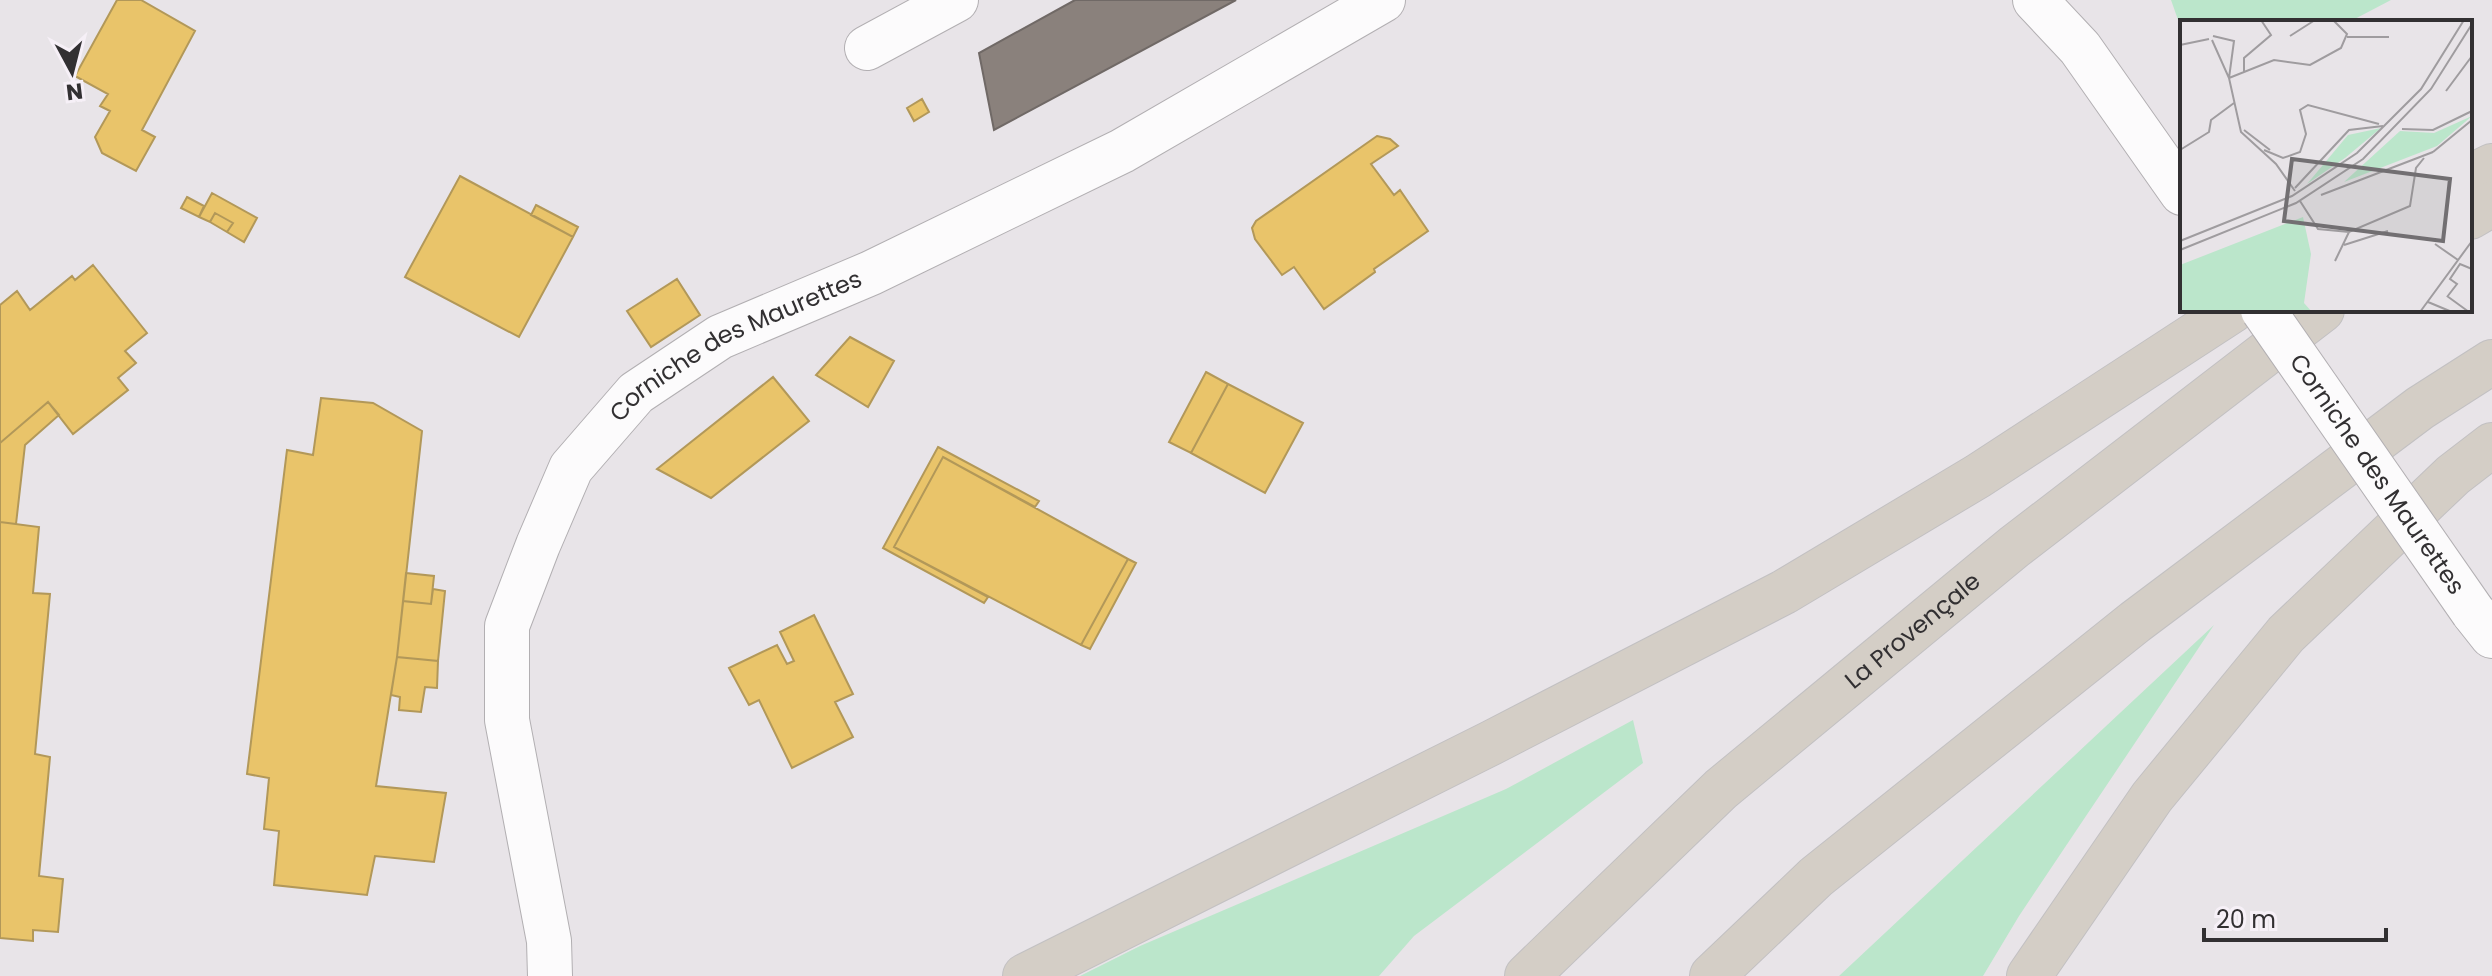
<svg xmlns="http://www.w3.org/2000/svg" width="2492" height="976" viewBox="0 0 2492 976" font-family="Poppins,sans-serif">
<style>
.green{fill:#bbe6cb}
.homes{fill:#e9c46a;stroke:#b29859;stroke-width:2}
.industry{fill:#8a817c;stroke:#706966;stroke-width:2}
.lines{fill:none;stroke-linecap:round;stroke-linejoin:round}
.minor-casing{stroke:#b2afb2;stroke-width:46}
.tertiary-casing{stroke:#b2afb2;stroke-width:46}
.motorway-casing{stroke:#c2c0c2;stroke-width:46}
.minor{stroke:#fcfbfc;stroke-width:44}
.tertiary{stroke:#fcfbfc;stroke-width:44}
.motorway{stroke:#d4cec6;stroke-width:44}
.tertiary-bridge-casing{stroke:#b2afb2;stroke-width:46;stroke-linecap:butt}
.tertiary-bridge{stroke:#fcfbfc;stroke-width:44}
.labels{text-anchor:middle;stroke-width:8;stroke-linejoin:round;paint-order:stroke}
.street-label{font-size:24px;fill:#323032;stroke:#f6f0f7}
.inset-road{fill:none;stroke:#9f9c9f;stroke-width:2}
.view{fill:#726f72;fill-opacity:0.15;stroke:#726f72;stroke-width:4}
.inset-edge{fill:none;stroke:#323032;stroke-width:4}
</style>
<rect width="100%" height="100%" fill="#e8e4e8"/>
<path class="green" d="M2171,0H2391L2349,22H2182V31Z
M2214,625L2019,916L1983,976H1839Z
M1633,720L1643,763L1414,936L1379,976H1080L1140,946L1506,789Z"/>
<path class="homes" d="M117,0H141L195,31L142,130L155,137L136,171L102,153L95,137L110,111L100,106L108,94L75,76Z
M922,99L929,112L914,121L907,108Z
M1377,136L1390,139L1398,146L1371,164L1394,195L1400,190L1428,231L1374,269L1375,272L1324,309L1294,267L1282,275L1255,239L1252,228L1256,221Z
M460,176L573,237L519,337L405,277Z
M212,193L257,218L244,242L227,232L233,223L215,213L210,222L199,217Z
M187,197L204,206L199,217L181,208Z
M536,205L578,227L573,237L531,215Z
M215,213L233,223L227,232L210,222Z
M93,265L147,333L125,351L136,363L118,378L128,390L73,434L48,402L0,443V305L17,291L30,310L72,276L75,280Z
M677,279L700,315L651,347L627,311Z
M850,337L894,361L868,407L816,375Z
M1206,372L1228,384L1191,453L1169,442Z
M773,377L809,421L711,498L657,469Z
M1228,384L1303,423L1265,493L1191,453Z
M321,398L373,403L422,431L397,657L376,786L446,793L434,862L375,856L367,895L274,885L279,831L264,829L269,778L247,774L287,450L313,455Z
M48,402L59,415L25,445L16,524L0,522V443Z
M938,447L1039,501L1035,507L943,457L894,547L988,597L984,603L883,548Z
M943,457L1128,559L1081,645L894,547Z
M0,522L39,527L33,593L50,594L35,754L50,757L39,876L63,879L58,932L33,930V941L0,938Z
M1128,559L1136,563L1090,649L1081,645Z
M406,573L434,576L431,604L403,601Z
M433,589L445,591L438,661L397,657L403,601L431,604Z
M814,615L853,694L835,702L853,737L792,768L759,700L749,705L729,668L777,645L787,664L794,661L780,632Z
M397,657L438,661L437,688L425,687L421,712L399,710L400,697L391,695Z"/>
<path class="industry" d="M1075,0H1236L994,130L979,53Z"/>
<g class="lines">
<defs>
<path id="minor" d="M867,48L956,0"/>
<g id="tertiary">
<path d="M2035,0L2080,48L2182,193"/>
<path d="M2473,612L2492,636"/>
<path id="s1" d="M550,976L549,941L507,720V626L538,545L571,468L636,393L720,337L871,273L1122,151L1383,0"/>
</g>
<g id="motorway">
<path d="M2470,177L2492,166"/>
<path d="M2470,217L2492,204"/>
<path d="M1025,976L1491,743L1784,592L1978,476L2233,310"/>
<path id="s2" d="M1527,976L1721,789L2014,547L2322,310"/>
<path d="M1712,976L1816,877L2135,622L2420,408L2492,362"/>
<path d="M2029,976L2152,797L2286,634L2453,475L2492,445"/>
</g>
</defs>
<use href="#minor" class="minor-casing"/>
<use href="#tertiary" class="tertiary-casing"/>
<use href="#motorway" class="motorway-casing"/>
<use href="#minor" class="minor"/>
<use href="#tertiary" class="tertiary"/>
<use href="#motorway" class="motorway"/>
<defs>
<g id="tertiary-bridge">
<path id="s3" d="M2263,310L2473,612"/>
</g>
</defs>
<use href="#tertiary-bridge" class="tertiary-bridge-casing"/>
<use href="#tertiary-bridge" class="tertiary-bridge"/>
</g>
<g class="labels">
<g class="street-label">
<text dy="8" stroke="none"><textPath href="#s1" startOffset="734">Corniche des Maurettes</textPath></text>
<text dy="8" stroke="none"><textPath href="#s3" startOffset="200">Corniche des Maurettes</textPath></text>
<text dy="8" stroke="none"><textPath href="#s2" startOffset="518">La Provençale</textPath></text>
</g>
</g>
<g transform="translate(2180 20)">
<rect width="292" height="292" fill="#e8e4e8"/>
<path d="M292,96L257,126L164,162L220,111L254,113ZM201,108L165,138L127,164L168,115ZM123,197L131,234L124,283L132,292H0V245Z" fill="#bbe6cb"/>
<path class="inset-road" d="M33,16L54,21L49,58M110,16L135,0M167,17H209M32,20L49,58L61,112L96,144L115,171M0,25L29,19M64,52V38L91,15L81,0M49,58L94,40L130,45L161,28L167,14L153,0M266,71L292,36M222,109L253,110L292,91M64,110L90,130M0,130L29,112L31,100L54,83M84,130L103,138L120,132L126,114L120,90L128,85L199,104M253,132L292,100M115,168L169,110L203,106M141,175L253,132M120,181L138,209L169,212L230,186L236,148L244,138M0,221L112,176L177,133L241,69L284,0M255,224L278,240M164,225L208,211M0,230L116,183L183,139L251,69L292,4M155,241L169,212M267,276L289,292M267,277L277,264L270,259L280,244L292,249M248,282L272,292M240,292L292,221"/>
<path class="view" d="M112,139L270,159L263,221L104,201Z"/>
<rect width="292" height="292" class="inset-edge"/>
</g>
<g transform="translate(72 72) rotate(173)" stroke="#f6f0f7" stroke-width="6" paint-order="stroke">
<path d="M0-6L14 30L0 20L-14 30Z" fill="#323032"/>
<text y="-12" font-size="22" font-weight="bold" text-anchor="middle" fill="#323032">N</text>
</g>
<path d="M2204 928v12h182v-12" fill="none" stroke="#323032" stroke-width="4"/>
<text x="2216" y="928" font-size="24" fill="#323032" stroke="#f6f0f7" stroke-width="6" paint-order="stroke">20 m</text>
</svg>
